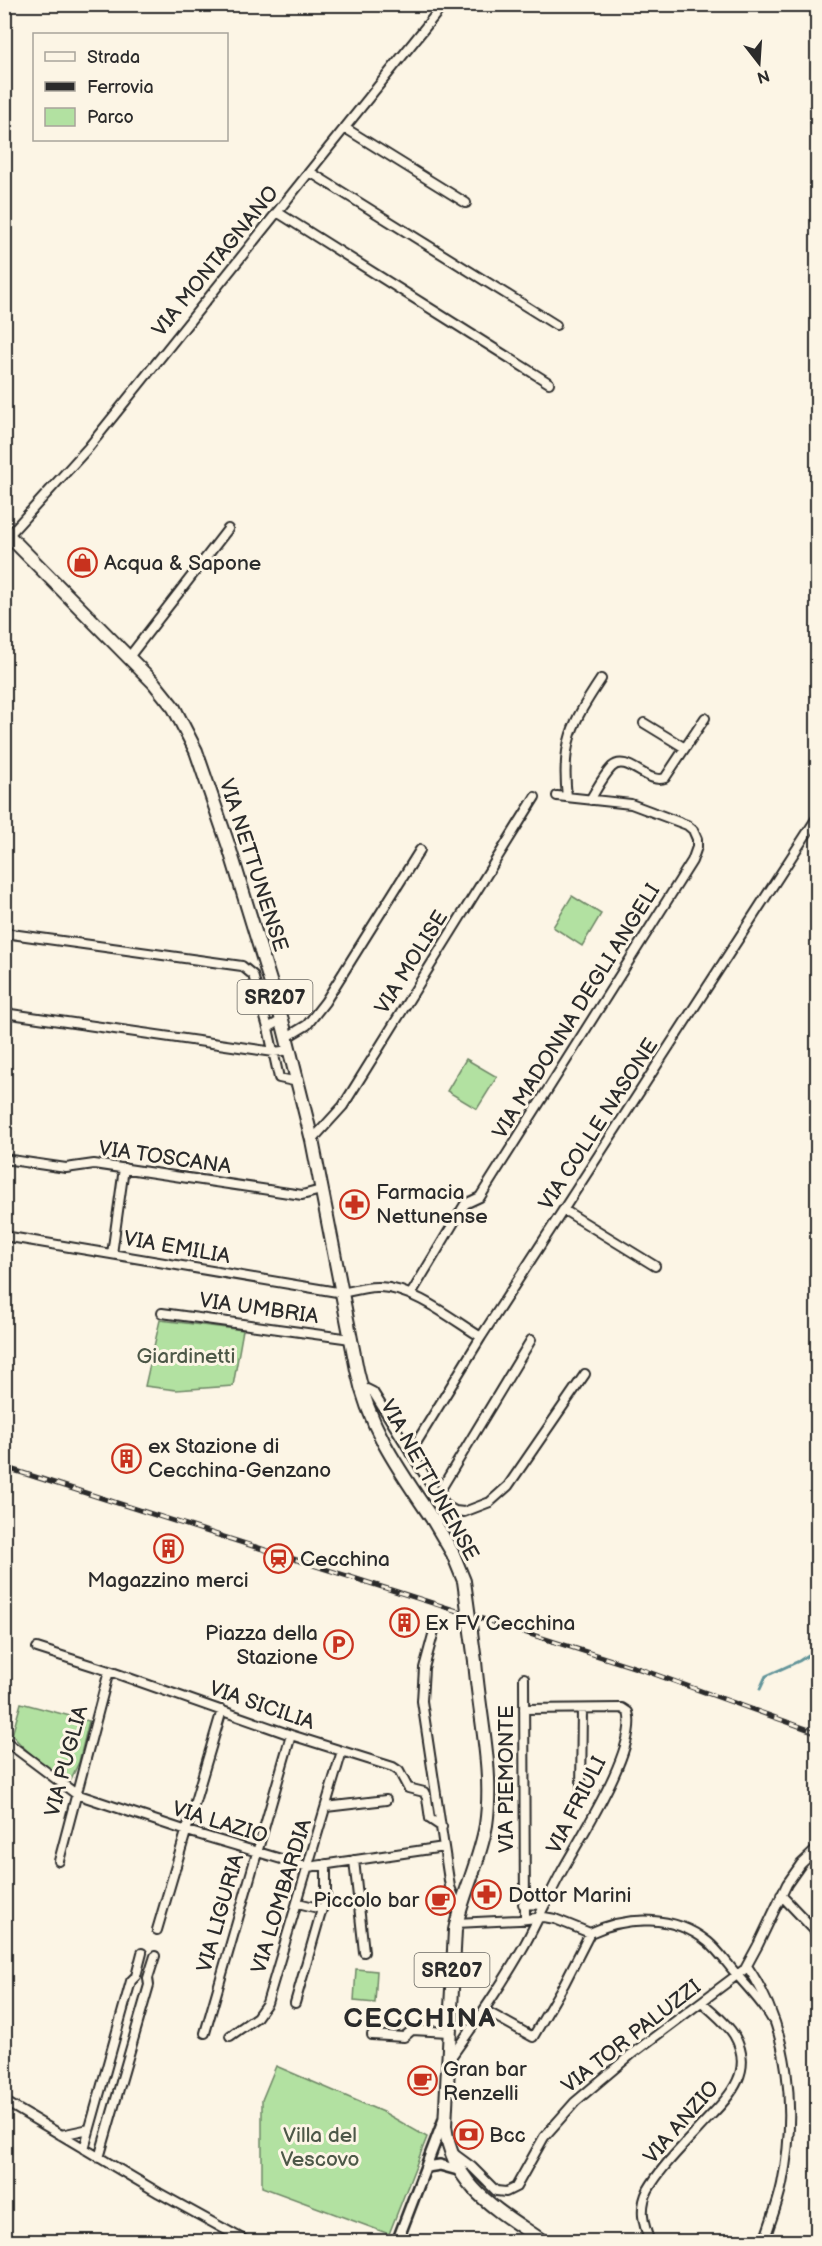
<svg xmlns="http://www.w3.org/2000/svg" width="822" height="2246" viewBox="0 0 822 2246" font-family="'Balsamiq Sans',sans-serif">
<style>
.green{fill:#b2e1a1;stroke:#6e8666;stroke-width:1.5}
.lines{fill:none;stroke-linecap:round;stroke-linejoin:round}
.stream{stroke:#64959a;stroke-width:3}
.minor-casing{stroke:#2b2b2b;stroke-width:12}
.tertiary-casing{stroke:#2b2b2b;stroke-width:14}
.primary-casing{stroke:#2b2b2b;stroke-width:16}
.minor{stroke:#fcf5e5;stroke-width:8}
.tertiary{stroke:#fcf5e5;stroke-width:9}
.primary{stroke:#fcf5e5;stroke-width:12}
.rail-casing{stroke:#2b2b2b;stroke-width:5}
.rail{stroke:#fcf5e5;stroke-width:3;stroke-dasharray:9;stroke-linecap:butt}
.primary-bridge-casing{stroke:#2b2b2b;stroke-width:16;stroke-linecap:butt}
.primary-bridge{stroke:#fcf5e5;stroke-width:12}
.labels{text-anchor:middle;stroke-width:6;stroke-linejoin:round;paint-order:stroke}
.shield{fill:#fcf5e5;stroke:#6a6863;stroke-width:1.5}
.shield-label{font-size:20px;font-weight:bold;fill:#2b2b2b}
.street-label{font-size:21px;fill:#2b2b2b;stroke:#fcf5e5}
.poi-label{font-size:21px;fill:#2b2b2b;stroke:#fcf5e5;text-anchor:start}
.park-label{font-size:21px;fill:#4d5848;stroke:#fcf5e5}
.district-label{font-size:27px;font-weight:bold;letter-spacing:1.5px;fill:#2b2b2b;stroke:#fcf5e5}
</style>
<rect width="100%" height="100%" fill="#fcf5e5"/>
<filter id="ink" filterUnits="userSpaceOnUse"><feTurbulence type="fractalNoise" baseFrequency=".0167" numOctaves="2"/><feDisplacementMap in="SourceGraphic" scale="12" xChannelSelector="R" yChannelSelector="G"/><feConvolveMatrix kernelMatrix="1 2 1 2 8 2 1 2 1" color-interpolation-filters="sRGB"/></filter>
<g filter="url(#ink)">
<path class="green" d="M572,896L601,914L582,946L553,927Z
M466,1059L497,1077L477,1109L447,1091Z
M160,1320L243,1330L233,1386L176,1390L145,1386Z
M21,1703L89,1721L79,1762L71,1779L66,1781C47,1767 27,1753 12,1735Z
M356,1969L377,1971L375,2003L354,2001Z
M276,2066L385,2113L427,2137L389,2234L262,2187V2100Z"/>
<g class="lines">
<path class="stream" d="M760,1689L766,1676L799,1661L818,1649"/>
<defs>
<path id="minor" d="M345,128L466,203
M310,172L556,325
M277,212L549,383
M9,535L88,448L444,4
M129,657L228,529
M644,723L685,748
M567,797C561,743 572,723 601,679
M590,800C597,789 603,776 612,767C627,753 647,785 665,778L705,718
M4,933L242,966L253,975L268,1028
M4,1013L274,1052L290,1050
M282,1020L268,1028L279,1078L298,1082
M287,1037L307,1025L325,1002L420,850
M312,1140L343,1106L535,797
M4,1159L66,1168L94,1164L302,1195L321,1190
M564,1210L655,1266
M4,1236L343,1293C355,1290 368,1286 380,1287C414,1288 453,1320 481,1337
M112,1254L124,1168
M411,1294L465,1204L480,1197L692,861L697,847V839L693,830L687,825L631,804L557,796
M162,1313L351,1339
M360,1389H367L373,1392L434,1490L448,1507L455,1511L464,1512L490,1502L508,1486L585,1374
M410,1453L481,1337L818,816
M438,1494L531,1340
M434,1631L424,1668L422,1701L450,1887L459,1909
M37,1648L109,1671L291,1735L393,1767L399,1771L408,1788L424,1792L427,1798L430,1819L442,1827
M524,1678L525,1919
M4,1740L76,1794L187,1831L308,1867L444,1847
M581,1792L582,1709
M326,1807L386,1800
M354,1860L364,1952
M59,1861L109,1671
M781,1895L818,1934
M298,1903L322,1909L326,1902V1864
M523,1904L544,1905
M456,1923L519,1920L544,1917L555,1919L590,1933C627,1916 674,1914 708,1942C719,1951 728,1965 738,1976C750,1990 763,2003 772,2019
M157,1930L222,1710
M747,1966C790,2028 797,2111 782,2184C778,2204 770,2222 764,2242
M295,2003L322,1909
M484,2010L533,2037L564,1984L590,1933
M205,2033L291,1735
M372,2035L404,2037L412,2030L449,2032
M230,2036L257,2017L267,2003L342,1751
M449,2060C476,2022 502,1985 525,1944C538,1920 549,1895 562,1871C580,1838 639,1747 628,1712L622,1708L524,1709
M4,2101L159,2193L248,2242
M61,2135L89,2129
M84,2149L131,1981L136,1976L142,1953
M453,2153L472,2167L496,2191L506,2192L516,2187L544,2137L575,2102L633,2053L745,1969L758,1945L787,1884L801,1864L818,1848
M99,2158L149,1985L148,1978L155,1956
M650,2242C643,2224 639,2208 648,2190C661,2167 683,2146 701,2126C725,2100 757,2074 734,2035C726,2022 712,2012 702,2002"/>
<path id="tertiary" d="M427,2167L440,2165L458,2170
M397,2242L444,2119"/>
<path id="primary" d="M4,531L154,683L174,708L196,751L229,847L282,1020L312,1140L357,1370C369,1429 400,1471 433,1520
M475,1661C479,1715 494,1771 486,1825C480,1861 462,1895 455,1930L445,2126C453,2188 498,2210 544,2242"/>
</defs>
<use href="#minor" class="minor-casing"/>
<use href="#tertiary" class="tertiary-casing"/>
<use href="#primary" class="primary-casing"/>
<use href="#minor" class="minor"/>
<use href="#tertiary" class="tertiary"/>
<use href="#primary" class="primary"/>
<defs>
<path id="rail" d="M4,1467L643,1670L818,1733"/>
</defs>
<use href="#rail" class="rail-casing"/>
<use href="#rail" class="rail"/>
<defs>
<path id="primary-bridge" d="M433,1520L453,1554L464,1581L475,1661"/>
</defs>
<use href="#primary-bridge" class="primary-bridge-casing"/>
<use href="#primary-bridge" class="primary-bridge"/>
</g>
</g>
<defs>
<symbol id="shop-ring" viewBox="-11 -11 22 22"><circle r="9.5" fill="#fcf5e5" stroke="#c8321e" stroke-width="1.5"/><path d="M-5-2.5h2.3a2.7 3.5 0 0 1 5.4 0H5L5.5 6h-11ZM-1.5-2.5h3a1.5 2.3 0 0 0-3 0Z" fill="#c8321e"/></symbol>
<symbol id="pharmacy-ring" viewBox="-11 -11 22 22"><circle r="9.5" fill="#fcf5e5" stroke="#c8321e" stroke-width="1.5"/><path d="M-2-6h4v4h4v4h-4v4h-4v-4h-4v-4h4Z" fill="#c8321e"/></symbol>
<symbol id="building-ring" viewBox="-11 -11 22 22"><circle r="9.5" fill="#fcf5e5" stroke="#c8321e" stroke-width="1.5"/><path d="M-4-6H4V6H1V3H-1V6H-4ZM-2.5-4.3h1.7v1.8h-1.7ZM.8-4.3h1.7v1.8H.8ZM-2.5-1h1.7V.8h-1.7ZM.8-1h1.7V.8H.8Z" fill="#c8321e"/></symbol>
<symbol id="station-ring" viewBox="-11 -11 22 22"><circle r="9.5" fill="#fcf5e5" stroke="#c8321e" stroke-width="1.5"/><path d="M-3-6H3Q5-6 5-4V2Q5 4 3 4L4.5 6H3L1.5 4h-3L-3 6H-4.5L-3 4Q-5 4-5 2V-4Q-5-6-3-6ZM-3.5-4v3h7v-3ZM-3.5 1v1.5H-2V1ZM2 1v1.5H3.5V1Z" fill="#c8321e"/></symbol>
<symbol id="parking-ring" viewBox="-11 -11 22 22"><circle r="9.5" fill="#fcf5e5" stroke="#c8321e" stroke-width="1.5"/><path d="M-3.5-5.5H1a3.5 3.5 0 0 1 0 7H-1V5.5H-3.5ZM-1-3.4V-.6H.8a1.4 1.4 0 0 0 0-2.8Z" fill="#c8321e"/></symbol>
<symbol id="cafe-ring" viewBox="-11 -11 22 22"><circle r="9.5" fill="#fcf5e5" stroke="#c8321e" stroke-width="1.5"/><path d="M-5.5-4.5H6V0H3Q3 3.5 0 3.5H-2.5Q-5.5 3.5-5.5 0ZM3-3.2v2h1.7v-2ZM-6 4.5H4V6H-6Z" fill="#c8321e"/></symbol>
<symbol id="bank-ring" viewBox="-11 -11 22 22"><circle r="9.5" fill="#fcf5e5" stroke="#c8321e" stroke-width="1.5"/><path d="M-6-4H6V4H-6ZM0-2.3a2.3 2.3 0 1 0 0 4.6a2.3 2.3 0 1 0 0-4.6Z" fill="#c8321e"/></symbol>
</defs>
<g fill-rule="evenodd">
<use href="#shop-ring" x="66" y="546" width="33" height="33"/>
<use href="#pharmacy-ring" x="338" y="1188" width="33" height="33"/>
<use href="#building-ring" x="110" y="1442" width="33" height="33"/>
<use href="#building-ring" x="152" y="1532" width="33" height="33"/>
<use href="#station-ring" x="262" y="1542" width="33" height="33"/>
<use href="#building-ring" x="388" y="1606" width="33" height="33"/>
<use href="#parking-ring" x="322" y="1628" width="33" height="33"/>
<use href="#pharmacy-ring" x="470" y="1878" width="33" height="33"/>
<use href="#cafe-ring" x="424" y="1884" width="33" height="33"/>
<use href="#cafe-ring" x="406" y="2064" width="33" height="33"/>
<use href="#bank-ring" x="452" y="2118" width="33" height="33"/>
</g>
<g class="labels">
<g class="shield">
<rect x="237.5" y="980" width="75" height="34" rx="4.5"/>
<rect x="414.5" y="1953" width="75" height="34" rx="4.5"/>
</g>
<g class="shield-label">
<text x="275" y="1004">SR207</text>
<text x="452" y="1977">SR207</text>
</g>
<g class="street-label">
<text transform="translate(215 261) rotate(-51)" y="7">VIA MONTAGNANO</text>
<text transform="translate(254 865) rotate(72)" y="7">VIA NETTUNENSE</text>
<text transform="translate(411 962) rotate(-58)" y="7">VIA MOLISE</text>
<text transform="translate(576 1011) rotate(-58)" y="7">VIA MADONNA DEGLI ANGELI</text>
<text transform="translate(598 1124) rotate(-57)" y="7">VIA COLLE NASONE</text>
<text transform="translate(165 1157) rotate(8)" y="7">VIA TOSCANA</text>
<text transform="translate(177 1247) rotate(10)" y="7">VIA EMILIA</text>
<text transform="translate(259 1308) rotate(8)" y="7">VIA UMBRIA</text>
<text transform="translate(430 1480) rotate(61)" y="7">VIA NETTUNENSE</text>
<text transform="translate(262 1705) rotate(19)" y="7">VIA SICILIA</text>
<text transform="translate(66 1761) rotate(-75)" y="7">VIA PUGLIA</text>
<text transform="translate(506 1779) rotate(-90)" y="7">VIA PIEMONTE</text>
<text transform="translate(576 1805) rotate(-63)" y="7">VIA FRIULI</text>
<text transform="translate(220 1822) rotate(17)" y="7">VIA LAZIO</text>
<text transform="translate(281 1896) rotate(-73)" y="7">VIA LOMBARDIA</text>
<text transform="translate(220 1913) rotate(-74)" y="7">VIA LIGURIA</text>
<text transform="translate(631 2036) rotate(-38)" y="7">VIA TOR PALUZZI</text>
<text transform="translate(681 2122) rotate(-49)" y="7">VIA ANZIO</text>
</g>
<g class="poi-label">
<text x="104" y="570">Acqua &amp; Sapone</text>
<text x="376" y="1199">Farmacia<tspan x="376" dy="24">Nettunense</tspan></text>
<text x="148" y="1453">ex Stazione di<tspan x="148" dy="24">Cecchina-Genzano</tspan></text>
<text x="300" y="1566">Cecchina</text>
<text x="168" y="1587" text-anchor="middle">Magazzino merci</text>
<text x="425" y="1630">Ex FV Cecchina</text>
<text x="318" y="1640" text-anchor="end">Piazza della<tspan x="318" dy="24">Stazione</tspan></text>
<text x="508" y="1902">Dottor Marini</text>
<text x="419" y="1907" text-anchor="end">Piccolo bar</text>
<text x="443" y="2076">Gran bar<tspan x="443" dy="24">Renzelli</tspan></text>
<text x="489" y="2142">Bcc</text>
</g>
<g class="park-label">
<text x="186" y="1363">Giardinetti</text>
<text x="320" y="2142">Villa del<tspan x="320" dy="24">Vescovo</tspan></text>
</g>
<g class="district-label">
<text x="420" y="2027">CECCHINA</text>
</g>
</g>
<rect width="822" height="2246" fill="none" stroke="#fcf5e5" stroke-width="24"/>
<rect x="12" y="12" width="798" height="2222" fill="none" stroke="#2b2b2b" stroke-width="2" filter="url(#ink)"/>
<rect x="33" y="33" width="195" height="108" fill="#fcf5e5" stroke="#a8a49b" stroke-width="1.5"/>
<rect x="45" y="52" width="30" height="9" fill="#fcf5e5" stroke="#a8a49b" stroke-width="1.5"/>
<text x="87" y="63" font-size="18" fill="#2b2b2b">Strada</text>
<rect x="45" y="82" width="30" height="9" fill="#2b2b2b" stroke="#a8a49b" stroke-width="1.5"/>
<text x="87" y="93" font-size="18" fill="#2b2b2b">Ferrovia</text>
<rect x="45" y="108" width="30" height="18" fill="#b2e1a1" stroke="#a8a49b" stroke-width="1.5"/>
<text x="87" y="123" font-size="18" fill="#2b2b2b">Parco</text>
<g transform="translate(759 63) rotate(163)" stroke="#fcf5e5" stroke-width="4.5" paint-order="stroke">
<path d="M0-4.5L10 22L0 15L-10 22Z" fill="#2b2b2b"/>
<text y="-9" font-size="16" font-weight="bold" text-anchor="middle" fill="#2b2b2b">N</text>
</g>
</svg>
